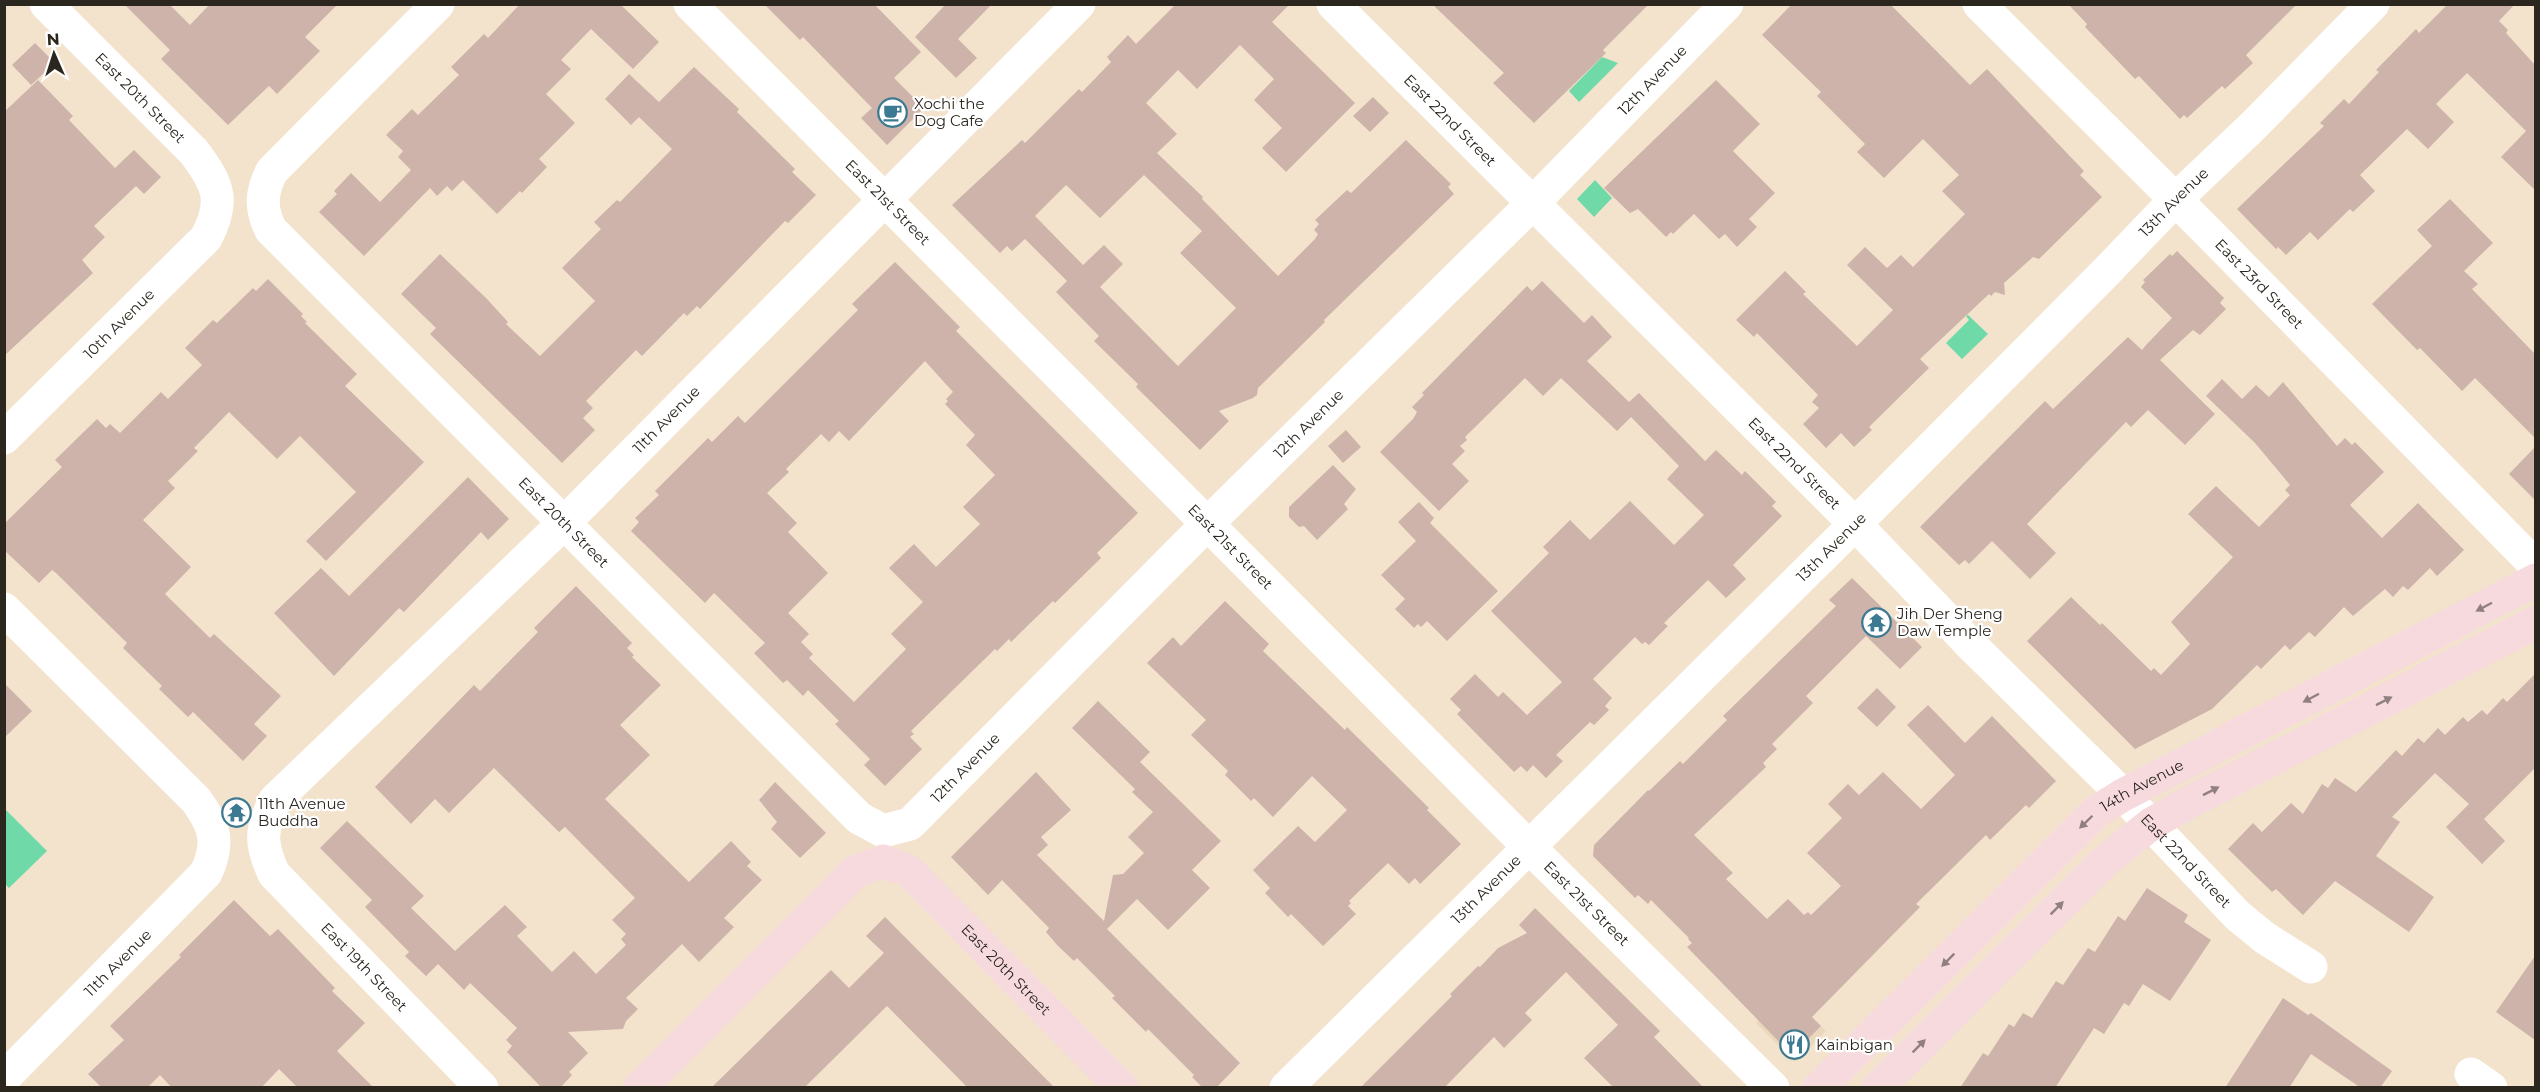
<svg xmlns="http://www.w3.org/2000/svg" width="2540" height="1092" viewBox="0 0 2540 1092" font-family="Montserrat,sans-serif">
<style>
.built{fill:#ebd7bb}
.green{fill:#6fdaa7}
.building{fill:#cdb3a9;fill-rule:evenodd}
.lines{fill:none;stroke-linecap:round;stroke-linejoin:round}
.street{stroke:#fff;stroke-width:33}
.secondary{stroke:#f7dadd;stroke-width:33}
.oneway{fill:#91807e}
.labels{text-anchor:middle;stroke-width:4.5;stroke-linejoin:round;paint-order:stroke}
.street-label{font-size:15px;fill:#2b261e;stroke:#fff}
.poi-label{font-size:15px;fill:#2b261e;stroke:#fff;text-anchor:start}
</style>
<rect width="100%" height="100%" fill="#f3e3cd"/>
<path class="built" d="M1787,993L1826,1031L1795,1062L1756,1023Z"/>
<path class="green" d="M1602,57L1618,63L1579,102L1569,91Z
M1595,180L1612,198L1594,217L1577,199Z
M1968,315L1988,334L1962,359L1946,343L1969,320L1966,316Z
M4,808L47,851L9,888L5,884Z"/>
<path class="building" d="M124,4H169L190,25L210,4H338L305,37L320,51L277,94L269,86L228,125L161,59L170,50Z
M520,4H620L659,42L633,69L591,29L561,60L571,69L546,94L575,123L539,159L547,167L522,193L520,191L497,214L463,180L452,191L447,186L437,196L430,188L364,256L319,212L337,194L334,191L351,173L380,202L411,170L398,157L403,151L386,135L412,109L418,115L459,75L451,67L484,34L488,38Z
M764,4H874L921,52L894,78L924,108L887,145L861,118L872,108L803,37L800,40Z
M946,4H992L958,39L977,58L956,78L915,37Z
M1176,4H1290L1272,22L1355,103L1286,172L1262,148L1282,128L1254,100L1274,79L1240,45L1197,89L1178,70L1146,103L1177,134L1157,153L1203,197L1202,199L1278,276L1315,239L1318,234L1314,230L1319,224L1315,220L1347,190L1351,193L1406,140L1451,184L1448,187L1454,194L1324,320L1325,322L1258,388L1257,395L1253,398L1219,411L1229,421L1200,450L1136,387L1138,384L1094,341L1099,336L1056,292L1067,281L1025,239L1012,251L1007,246L1000,253L952,205L1022,140L1025,143L1079,89L1082,92L1111,62L1107,57L1128,35L1136,44ZM1144,175L1202,231L1180,253L1236,308L1178,366L1100,287L1123,264L1104,245L1083,265L1035,216L1066,185L1100,218Z
M1432,4H1649L1603,50L1606,53L1534,123L1493,83L1504,73Z
M1792,4H1890L1970,85L1987,69L2084,171L2080,175L2102,197L2039,259L2033,257L2004,283L2005,295L1995,292L1991,296L1989,294L1920,359L1929,368L1869,427L1872,430L1854,447L1841,433L1826,448L1803,424L1819,408L1812,402L1818,395L1757,333L1754,337L1736,320L1785,271L1806,292L1803,294L1857,346L1893,310L1847,265L1865,247L1887,268L1901,255L1913,267L1965,214L1942,191L1959,175L1923,139L1884,178L1857,152L1865,144L1817,96L1821,92L1762,35Z
M2068,4H2297L2246,55L2253,63L2225,89L2222,86L2187,118L2184,115L2180,119L2139,76L2135,79L2085,27L2087,24Z
M2448,4H2515L2499,21L2508,30L2506,33L2535,65V190L2501,157L2526,131L2467,73L2436,104L2454,122L2428,149L2407,129L2360,175L2375,191L2353,212L2350,209L2318,240L2310,232L2286,255L2278,247L2276,249L2237,209L2324,126L2320,123L2344,99L2349,104L2379,72L2376,70L2416,29L2419,33Z
M35,43L55,63L31,85L12,65Z
M694,67L739,109L737,112L795,169L792,172L816,195L788,223L785,221L700,309L697,306L687,316L684,313L642,356L636,350L586,401L593,408L583,418L595,430L562,463L430,334L436,328L401,294L440,254L487,299L508,322L506,324L540,356L595,301L562,268L601,229L594,222L617,200L620,202L672,149L639,117L631,125L605,99L629,74L659,102Z
M38,80L73,116L69,120L115,168L134,150L161,177L144,194L136,186L94,226L105,237L82,260L93,273L4,356V112Z
M1716,80L1760,124L1733,151L1775,193L1749,219L1757,227L1737,247L1725,234L1719,239L1694,214L1673,234L1671,232L1666,237L1638,209L1630,213L1604,188Z
M1373,97L1389,113L1370,132L1353,116Z
M2450,199L2493,243L2464,271L2478,284L2472,289L2535,354V438L2475,378L2462,391L2420,348L2417,350L2372,304L2432,246L2417,230Z
M2177,251L2224,298L2220,303L2226,309L2200,335L2193,330L2160,360L2215,414L2185,445L2148,410L2131,427L2126,422L2027,524L2056,553L2030,579L1992,541L1969,564L1965,560L1959,565L1920,527L2045,401L2053,409L2128,337L2142,350L2146,345L2172,318L2141,287L2145,282L2143,280L2170,254L2172,256Z
M895,262L960,327L956,331L1138,513L1097,553L1101,558L1055,603L1053,601L1011,642L1009,639L997,651L995,649L911,731L914,734L910,737L922,749L885,786L864,765L870,759L835,724L839,721L808,690L803,696L787,680L783,683L754,653L765,643L714,593L705,603L631,531L639,522L635,518L659,495L655,491L708,438L712,442L738,416L745,423L858,310L852,304ZM925,361L953,392L946,399L948,401L945,404L975,435L966,445L995,475L963,507L980,524L936,567L914,544L889,568L923,602L891,634L906,649L854,702L809,658L813,654L801,642L809,634L788,613L828,573L788,532L797,523L767,493L789,472L786,469L821,434L829,442L839,431L849,441Z
M268,279L303,314L301,316L307,322L305,323L357,374L345,386L424,462L326,561L306,541L356,492L300,436L277,459L229,412L194,448L198,451L168,481L175,488L143,520L191,567L165,594L210,638L214,634L281,696L254,724L267,736L243,761L193,712L188,717L159,689L162,686L123,648L127,643L56,573L52,570L39,583L4,550V524L62,467L55,460L97,419L106,428L110,424L120,433L161,392L168,399L202,365L185,348L213,320L217,323L253,288L256,291Z
M1542,281L1584,323L1592,315L1612,337L1587,361L1629,402L1639,393L1705,461L1716,450L1742,475L1745,471L1776,502L1772,506L1782,516L1733,565L1746,579L1726,598L1708,580L1664,623L1668,626L1649,645L1645,642L1642,644L1635,637L1593,679L1612,698L1605,706L1609,710L1594,725L1590,722L1556,755L1563,761L1546,778L1533,765L1527,772L1521,766L1514,772L1457,714L1461,710L1450,699L1475,674L1498,697L1503,692L1527,715L1562,682L1491,611L1549,553L1543,547L1570,520L1590,540L1630,501L1674,545L1704,515L1667,479L1679,466L1631,417L1617,431L1561,378L1543,396L1525,378L1465,437L1467,440L1460,446L1465,451L1452,464L1469,481L1439,511L1380,452L1413,419L1417,412L1412,407L1424,395L1422,393L1527,286L1532,291Z
M2222,379L2242,399L2256,385L2269,397L2283,382L2337,446L2345,438L2352,445L2355,442L2384,472L2350,505L2382,538L2418,503L2464,550L2437,576L2430,568L2408,590L2403,586L2393,597L2385,589L2353,616L2344,607L2315,637L2309,632L2290,650L2285,645L2261,669L2257,665L2212,709L2135,749L2027,641L2071,597L2100,625L2102,623L2151,671L2154,668L2161,675L2190,644L2171,622L2233,557L2188,514L2216,486L2259,527L2290,495L2285,490L2290,485L2255,443L2206,396Z
M1346,430L1361,447L1343,463L1328,446Z
M2535,447V500L2509,474Z
M1333,465L1356,489L1344,504L1348,509L1317,540L1304,526L1299,527L1289,517V507Z
M468,477L509,519L488,540L481,532L404,612L399,608L334,676L274,613L321,568L349,596Z
M1419,502L1434,518L1430,523L1498,591L1447,641L1427,621L1421,627L1418,624L1414,628L1395,609L1405,599L1381,575L1416,541L1398,522Z
M1852,578L1922,647L1900,669L1866,636L1806,696L1813,703L1772,744L1777,749L1763,763L1766,767L1694,835L1733,873L1726,879L1767,919L1788,899L1804,915L1808,912L1811,915L1841,886L1807,853L1842,818L1828,804L1848,784L1859,795L1883,772L1921,809L1955,775L1907,725L1928,705L1965,743L1992,716L2056,781L2029,808L2026,805L1990,840L1986,835L1916,904L1920,907L1812,1017L1821,1026L1792,1055L1687,947L1692,943L1688,939L1689,938L1651,900L1648,904L1638,895L1635,898L1593,856L1594,845L1648,790L1649,791L1680,761L1683,764L1727,720L1723,716L1836,606L1829,600Z
M576,586L632,643L627,648L634,655L632,657L661,685L620,725L650,755L605,799L689,882L731,841L751,862L747,866L762,880L724,918L734,927L699,962L682,944L626,998L638,1009L626,1021L623,1029L568,1032L588,1053L569,1072L572,1075L560,1088H542L507,1052L512,1046L506,1040L517,1028L470,983L464,990L438,964L426,976L405,956L409,952L365,907L372,900L320,848L347,821L424,896L411,908L455,951L505,905L527,927L517,936L552,972L574,951L596,974L626,945L621,939L626,934L612,920L635,898L565,827L559,832L494,768L449,813L435,799L411,824L375,787L474,685L480,691L538,632L534,628Z
M1225,601L1269,644L1263,651L1345,730L1347,727L1429,808L1427,810L1461,844L1420,884L1415,878L1409,884L1388,863L1349,901L1351,903L1348,906L1356,914L1323,946L1291,914L1288,917L1265,893L1270,888L1253,870L1298,826L1315,842L1347,810L1312,776L1273,817L1254,798L1251,801L1225,775L1228,771L1191,735L1206,720L1147,663L1173,637L1181,646Z
M2535,674V768L2484,819L2505,841L2482,864L2446,827L2469,804L2435,773L2392,817L2400,822L2376,856L2434,897L2409,932L2335,881L2303,915L2276,889L2272,892L2228,849L2253,823L2262,832L2291,803L2303,814L2322,784L2328,788L2335,778L2356,792L2396,750L2402,756L2418,738L2424,743L2438,728L2445,735L2463,717L2468,722L2482,710L2487,715L2503,698L2507,702Z
M4,683L32,711L4,738Z
M1877,688L1896,707L1877,727L1857,708Z
M1098,701L1150,752L1140,762L1221,841L1192,870L1210,888L1168,930L1137,899L1107,929L1240,1063L1216,1088H1203L1192,1077L1194,1075L1148,1029L1146,1032L1112,998L1115,996L1077,958L1074,961L1058,946L1046,932L1049,928L1002,880L988,895L951,857L1036,772L1071,810L1041,837L1048,845L1037,855L1104,921L1113,875L1123,874L1144,853L1128,837L1153,812L1132,792L1135,789L1072,728Z
M775,782L826,833L800,858L771,829L777,822L759,800Z
M2147,888L2188,915L2184,922L2211,940L2170,1001L2143,984L2129,1006L2124,1003L2104,1034L2094,1028L2055,1088H1960L1983,1053L1988,1056L2009,1024L2014,1027L2023,1013L2032,1018L2056,981L2063,985L2088,948L2095,952L2118,916L2125,921Z
M234,900L270,936L278,929L335,988L332,991L365,1023L337,1051L374,1088H298L279,1069L261,1088H172L160,1075L147,1088H102L88,1074L124,1040L110,1026L181,957L179,955Z
M1535,908L1660,1031L1654,1037L1704,1088H1614L1584,1058L1618,1025L1566,972L1525,1013L1532,1020L1504,1048L1494,1037L1444,1088H1360L1452,996L1450,994L1478,966L1480,967L1498,948L1527,933L1519,925Z
M885,917L1055,1088H968L887,1006L804,1088H711L831,970L849,988L884,953L866,936Z
M2535,956V1040L2496,1012Z
M2283,998L2308,1015L2311,1013L2392,1071L2380,1088H2361L2311,1054L2289,1088H2225Z"/>
<g class="lines">
<g class="street">
<path id="s1" d="M438,4L272,171C261,192 260,209 271,230L859,818L883,831L910,824L1208,523L1532,204L1727,4"/>
<path id="s2" d="M690,4L1529,847L1773,1088"/>
<path id="s3" d="M1333,4L1855,524L1972,646L2123,795L2238,916L2265,938L2311,967"/>
<path id="s4" d="M1979,4L2203,227L2536,566"/>
<path id="s5" d="M4,438L206,238C226,201 218,184 194,152L46,4"/>
<path d="M4,609L196,800C215,826 220,843 206,873L4,1078"/>
<path d="M2471,1074L2491,1088"/>
<path id="s6" d="M482,1088L274,874C260,844 260,830 275,800L564,523L1079,4"/>
<path id="s7" d="M1286,1088L1855,524L2106,272L2175,200L2252,127L2373,4"/>
</g>
<g class="secondary">
<path id="s8" d="M640,1088L855,872L883,861L909,871L1122,1088"/>
<path id="s9" d="M1819,1088L2097,811L2123,795L2536,580"/>
<path d="M1878,1088L2104,862L2151,824L2179,808L2536,622"/>
</g>
</g>
<defs><path id="oneway-solid" d="M-6-.8H1V-3.2L6.5 0L1 3.2V.8H-6Z" transform="scale(1.5)"/></defs>
<g class="oneway">
<use href="#oneway-solid" transform="translate(2484 607) rotate(152)"/>
<use href="#oneway-solid" transform="translate(2311 698) rotate(152)"/>
<use href="#oneway-solid" transform="translate(2384 701) rotate(-27)"/>
<use href="#oneway-solid" transform="translate(2211 791) rotate(-27)"/>
<use href="#oneway-solid" transform="translate(2086 822) rotate(136)"/>
<use href="#oneway-solid" transform="translate(2057 908) rotate(-45)"/>
<use href="#oneway-solid" transform="translate(1948 960) rotate(135)"/>
<use href="#oneway-solid" transform="translate(1919 1046) rotate(-45)"/>
</g>
<defs>
<symbol id="cafe-ring" viewBox="-11 -11 22 22"><circle r="9.5" fill="#fff" stroke="#3d7a91" stroke-width="1.5"/><path d="M-5.5-4.5H6V0H3Q3 3.5 0 3.5H-2.5Q-5.5 3.5-5.5 0ZM3-3.2v2h1.7v-2ZM-6 4.5H4V6H-6Z" fill="#3d7a91"/></symbol>
<symbol id="temple-ring" viewBox="-11 -11 22 22"><circle r="9.5" fill="#fff" stroke="#3d7a91" stroke-width="1.5"/><path d="M0-6L5-2H3V0L6.5 2.5H4V6H1.5V3h-3V6H-4V2.5H-6.5L-3 0V-2H-5Z" fill="#3d7a91"/></symbol>
<symbol id="restaurant-ring" viewBox="-11 -11 22 22"><circle r="9.5" fill="#fff" stroke="#3d7a91" stroke-width="1.5"/><path d="M-5-6h1v4h1v-4h1v4h1v-4h1v5L-1.5 .5V6h-2V.5L-5-1ZM5-6V6H3V1.5H1.5Q1.5-4 5-6Z" fill="#3d7a91"/></symbol>
</defs>
<g fill-rule="evenodd">
<use href="#cafe-ring" x="876" y="96" width="33" height="33"/>
<use href="#temple-ring" x="1860" y="606" width="33" height="33"/>
<use href="#temple-ring" x="220" y="796" width="33" height="33"/>
<use href="#restaurant-ring" x="1778" y="1028" width="33" height="33"/>
</g>
<g class="labels">
<g class="street-label">
<text dy="5" stroke="none"><textPath href="#s1" startOffset="2235">12th Avenue</textPath></text>
<text transform="translate(140 98) rotate(45)" y="5">East 20th Street</text>
<text dy="5" stroke="none"><textPath href="#s3" startOffset="165">East 22nd Street</textPath></text>
<text dy="5" stroke="none"><textPath href="#s2" startOffset="280">East 21st Street</textPath></text>
<text dy="5" stroke="none"><textPath href="#s7" startOffset="1254">13th Avenue</textPath></text>
<text dy="5" stroke="none"><textPath href="#s4" startOffset="396">East 23rd Street</textPath></text>
<text dy="5" stroke="none"><textPath href="#s5" startOffset="162">10th Avenue</textPath></text>
<text dy="5" stroke="none"><textPath href="#s6" startOffset="922">11th Avenue</textPath></text>
<text dy="5" stroke="none"><textPath href="#s1" startOffset="1749">12th Avenue</textPath></text>
<text dy="5" stroke="none"><textPath href="#s3" startOffset="651">East 22nd Street</textPath></text>
<text dy="5" stroke="none"><textPath href="#s1" startOffset="711">East 20th Street</textPath></text>
<text dy="5" stroke="none"><textPath href="#s2" startOffset="766">East 21st Street</textPath></text>
<text dy="5" stroke="none"><textPath href="#s7" startOffset="768">13th Avenue</textPath></text>
<text dy="5" stroke="none"><textPath href="#s1" startOffset="1263">12th Avenue</textPath></text>
<text dy="5" stroke="none"><textPath href="#s9" startOffset="444">14th Avenue</textPath></text>
<text dy="5" stroke="none"><textPath href="#s3" startOffset="1209">East 22nd Street</textPath></text>
<text dy="5" stroke="none"><textPath href="#s7" startOffset="282">13th Avenue</textPath></text>
<text dy="5" stroke="none"><textPath href="#s2" startOffset="1270">East 21st Street</textPath></text>
<text transform="translate(118 963) rotate(-45)" y="5">11th Avenue</text>
<text transform="translate(364 967) rotate(46)" y="5">East 19th Street</text>
<text dy="5" stroke="none"><textPath href="#s8" startOffset="501">East 20th Street</textPath></text>
</g>
<g class="poi-label">
<text x="914" y="109">Xochi the<tspan x="914" dy="17">Dog Cafe</tspan></text>
<text x="1897" y="619">Jih Der Sheng<tspan x="1897" dy="17">Daw Temple</tspan></text>
<text x="258" y="809">11th Avenue<tspan x="258" dy="17">Buddha</tspan></text>
<text x="1816" y="1050">Kainbigan</text>
</g>
</g>
<rect width="2540" height="1092" fill="none" stroke="#2b261e" stroke-width="12"/>
<g transform="translate(54 54) rotate(357)" stroke="#ffffff" stroke-width="4.5" paint-order="stroke">
<path d="M0-4.5L10 22L0 15L-10 22Z" fill="#2b261e"/>
<text y="-9" font-size="16" font-weight="bold" text-anchor="middle" fill="#2b261e">N</text>
</g>
</svg>
